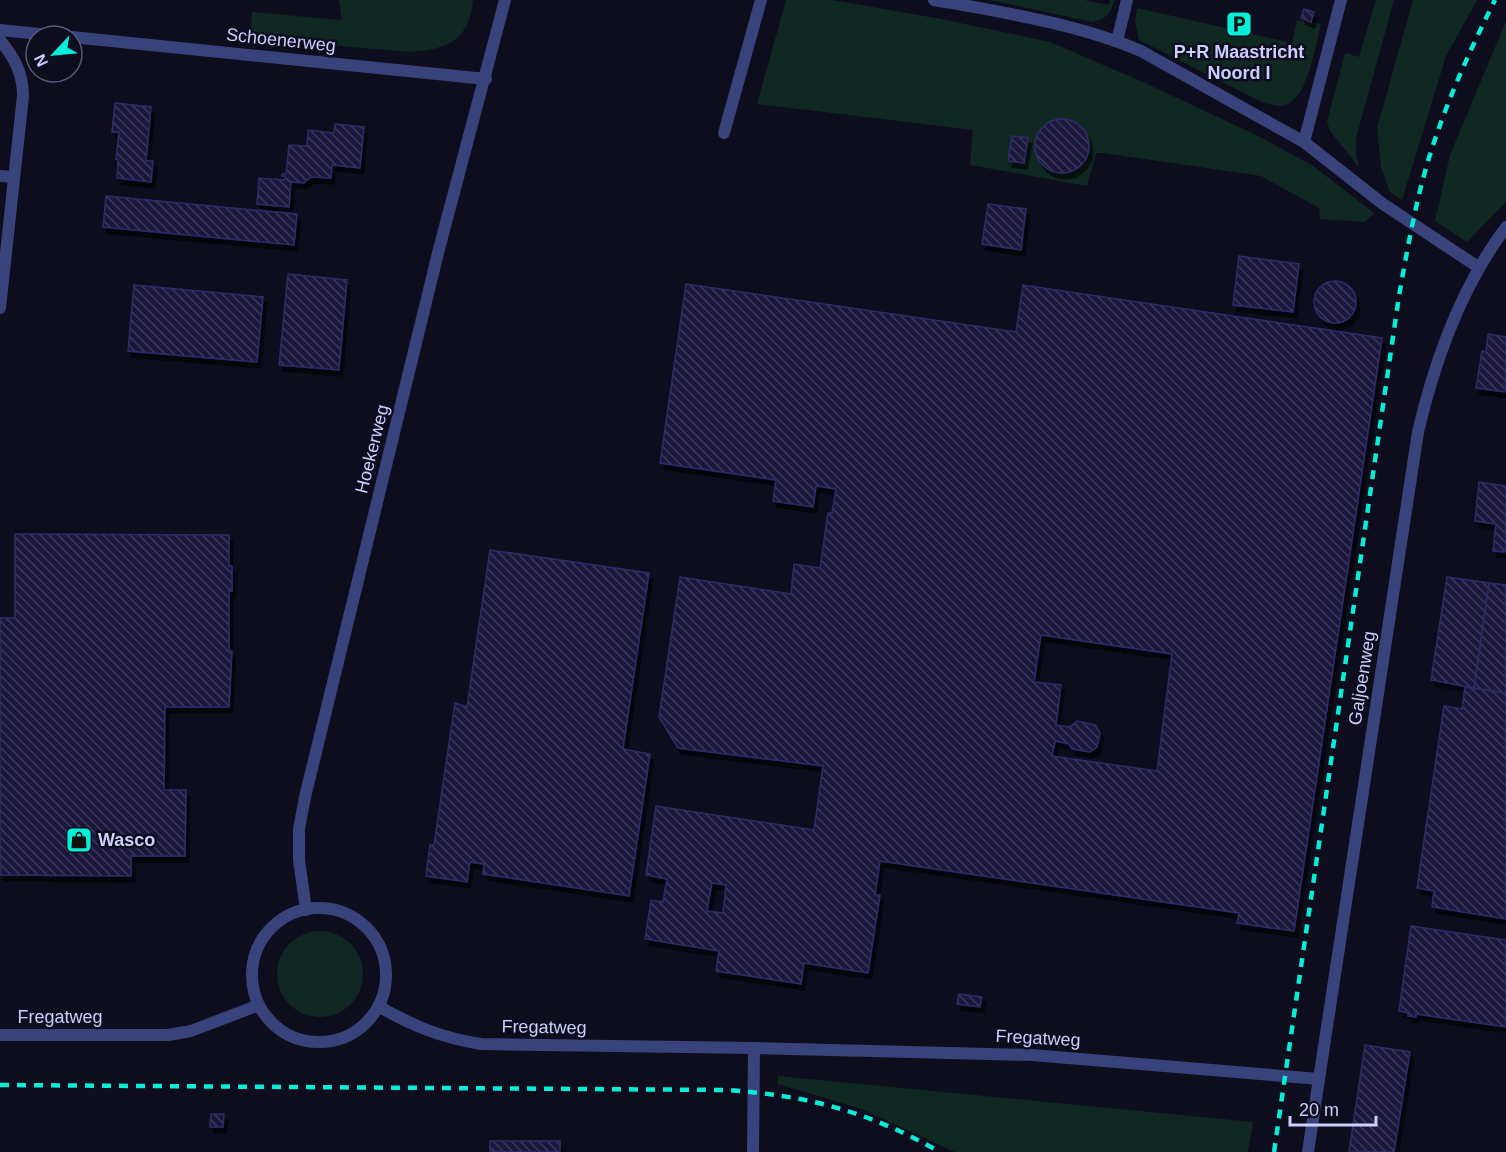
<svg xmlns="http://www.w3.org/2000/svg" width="1506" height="1152" viewBox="0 0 1506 1152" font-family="Helvetica,sans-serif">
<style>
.grass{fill:#102822}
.building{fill:url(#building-back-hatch);stroke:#2d2c69;stroke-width:1.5;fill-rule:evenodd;filter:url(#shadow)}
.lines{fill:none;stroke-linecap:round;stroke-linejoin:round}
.service{stroke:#39437b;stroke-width:12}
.minor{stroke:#39437b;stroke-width:12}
.tertiary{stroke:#39437b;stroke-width:12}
.rail{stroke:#08edd8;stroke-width:4.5;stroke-dasharray:9 8;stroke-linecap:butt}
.labels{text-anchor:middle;stroke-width:5;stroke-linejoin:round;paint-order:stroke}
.street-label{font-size:18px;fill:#cbcffd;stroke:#0d0d1e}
.poi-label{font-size:18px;font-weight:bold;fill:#cbcffd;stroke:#0d0d1e}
</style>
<defs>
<pattern id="building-back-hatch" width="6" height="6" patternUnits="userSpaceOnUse" patternTransform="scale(1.5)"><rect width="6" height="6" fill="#1a193e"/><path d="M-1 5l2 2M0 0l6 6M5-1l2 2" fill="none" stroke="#3a395b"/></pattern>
<filter id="shadow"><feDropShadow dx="3.5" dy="6" stdDeviation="0" flood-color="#0009"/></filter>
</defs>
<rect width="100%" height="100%" fill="#0d0d1e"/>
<path class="grass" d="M339,0H473C469,41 448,49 410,52L258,39L251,29L252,12L342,20Z
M786,0H832L941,19L1050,42L1143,82L1256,135L1312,165L1374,213L1365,222L1320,219L1319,208L1261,176L1104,153H1096L1087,186L970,165L973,130L757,104Z
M990,0H1084L1109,5L1110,0H1114C1111,14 1106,19 1092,22Z
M1376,0H1394L1356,138V154L1359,167L1330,131L1327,122L1345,53L1359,57Z
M1413,0H1477L1446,56L1402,200L1390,192L1381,168L1377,128Z
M1137,8L1292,43L1297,20L1321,24C1315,46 1308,103 1281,106C1275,106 1267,103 1262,102L1139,40L1135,21Z
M1506,21V202L1467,242L1435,221L1450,155Z
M277 974a43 43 0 1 1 86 0a43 43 0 1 1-86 0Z
M778,1076L1253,1122L1248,1152H955L862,1109L778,1084Z"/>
<path class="building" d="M1304,9L1314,12L1311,22L1301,18Z
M115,103L151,107L146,161H153L151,182L117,178L118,160L116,159L119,132H112Z
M1035 146a27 27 0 1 1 54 0a27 27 0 1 1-54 0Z
M335,124L364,127L360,168L332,165L331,178L311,177L304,183L291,182L289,207L257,204L259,178L285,180V176H282V174H286L289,145L307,146L308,130L334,133Z
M1012,136L1028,138L1024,163L1008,161Z
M106,196L297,214L294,245L103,227Z
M988,204L1026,209L1021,250L982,244Z
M1239,256L1299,264L1293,312L1233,305Z
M288,274L347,280L339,370L279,365Z
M1314 302a21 21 0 1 1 42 0a21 21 0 1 1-42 0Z
M686,284L1016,332L1023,285L1382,338L1294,931L1237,923L1239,913L880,861L875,895H880L868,973L804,963L801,984L716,971L719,951L645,939L651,900L663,902L667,879L646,875L656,806L814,830L823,766L678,748L659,717L680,577L791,594L794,564L820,568L828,513H832L836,489L816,486L813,507L773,501L776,480L660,463ZM1041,635L1172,654L1157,771L1052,756L1055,741L1069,744L1072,749L1090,752L1097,747L1100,733L1095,725L1077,721L1070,727L1056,725L1061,685L1034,682ZM712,883L726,885L723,913L707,911Z
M134,285L263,297L257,362L128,351Z
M1488,334L1506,337V392L1476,388L1482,351L1486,352Z
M1479,482L1506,486V552L1493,551L1496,524L1475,521Z
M15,534L229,535V566H232V591H229V651H232L229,707H165L164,790H186L185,856H131V876L0,875V618H15Z
M490,550L649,573L623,749L650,754L629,896L483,874L484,864L470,862L467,882L426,876L430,845H434L455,703L467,707Z
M1447,577L1489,583L1474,688L1431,680Z
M1489,583L1506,585V693L1474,688Z
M1465,687L1506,693V919L1432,907L1434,891L1417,888L1444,706L1462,709Z
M1411,926L1506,940V1027L1416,1014V1017L1408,1016V1013L1399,1011Z
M959,994L982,997L980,1007L957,1004Z
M1365,1045L1410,1052L1394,1152H1349Z
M211,1114H224L223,1127H210Z
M490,1141H560V1152H490Z"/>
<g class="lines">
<path class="service" d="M934,0C1002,12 1078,24 1141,51L1304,142L1383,204L1478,267
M1117,41L1127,0
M724,133L761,0
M1304,142L1341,0
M0,176L14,177"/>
<path class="minor" d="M0,30L59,36
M72,37L486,79
M0,40C14,57 23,73 23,96L0,308
M1319,1079L1418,432C1435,359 1461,287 1506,227
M753,1152L754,1048"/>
<path class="tertiary" d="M252 975a67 67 0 1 1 134 0a67 67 0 1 1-134 0Z
M306,910L299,860V829L305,797L439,249L505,0
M378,1006C413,1026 442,1038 481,1044L754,1048L1032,1055L1319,1079L1308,1152
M0,1035H168L191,1031L259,1005"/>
<path class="rail" d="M0,1085L727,1090C810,1096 867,1111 940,1152
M1274,1152L1399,296C1407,251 1415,205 1428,161C1445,105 1469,52 1495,0"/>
</g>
<defs>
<symbol id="parking-square" viewBox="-11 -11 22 22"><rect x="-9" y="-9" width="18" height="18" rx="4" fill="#08edd8" stroke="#0d0d1e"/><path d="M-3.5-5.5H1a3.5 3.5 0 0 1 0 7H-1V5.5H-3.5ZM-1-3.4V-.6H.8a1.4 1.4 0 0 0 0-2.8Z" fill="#111"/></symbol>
<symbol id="shop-square" viewBox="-11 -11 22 22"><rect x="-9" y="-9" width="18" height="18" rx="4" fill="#08edd8" stroke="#0d0d1e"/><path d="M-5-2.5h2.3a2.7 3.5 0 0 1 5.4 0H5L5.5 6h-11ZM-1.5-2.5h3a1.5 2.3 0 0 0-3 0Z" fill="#111"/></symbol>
</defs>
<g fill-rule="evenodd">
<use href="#parking-square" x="1224" y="9" width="30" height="30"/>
<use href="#shop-square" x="64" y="825" width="30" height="30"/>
</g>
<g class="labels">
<g class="street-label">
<text transform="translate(281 40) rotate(6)" y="6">Schoenerweg</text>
<text transform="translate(372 449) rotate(-76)" y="6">Hoekerweg</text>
<text transform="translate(1362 678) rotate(-81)" y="6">Galjoenweg</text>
<text x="60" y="1023">Fregatweg</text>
<text transform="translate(544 1027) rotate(1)" y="6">Fregatweg</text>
<text transform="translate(1038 1038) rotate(3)" y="6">Fregatweg</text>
</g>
<g class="poi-label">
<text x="1239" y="58">P+R Maastricht<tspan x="1239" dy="21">Noord I</tspan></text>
<text x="98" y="846" text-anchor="start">Wasco</text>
</g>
</g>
<g transform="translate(54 54) rotate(244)"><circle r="28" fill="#0d0d1e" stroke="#595b77" stroke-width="1.5"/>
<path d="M0-4.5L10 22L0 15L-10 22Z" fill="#08edd8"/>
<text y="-9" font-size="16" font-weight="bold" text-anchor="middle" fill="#cbcffd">N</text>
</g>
<path d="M1290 1116v9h86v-9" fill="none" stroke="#cbcffd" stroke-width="3"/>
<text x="1299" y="1116" font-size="18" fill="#cbcffd" stroke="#0d0d1e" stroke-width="4.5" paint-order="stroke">20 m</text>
</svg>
